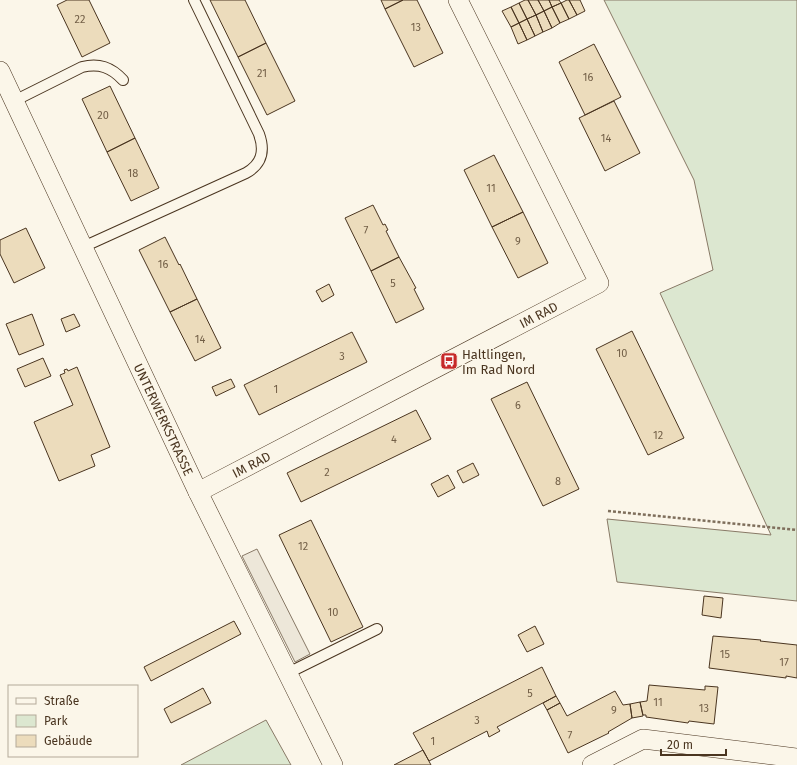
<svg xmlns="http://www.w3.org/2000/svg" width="797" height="765" viewBox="0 0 797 765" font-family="'Fira Sans',sans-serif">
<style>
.green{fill:#dce7d0;stroke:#887966}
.parking{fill:#ede7d9;stroke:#887966}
.building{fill:#ecdcbc;stroke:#4a3520}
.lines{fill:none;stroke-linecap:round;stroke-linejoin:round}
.lane-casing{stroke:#4a3520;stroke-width:12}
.street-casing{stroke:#4a3520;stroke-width:20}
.path{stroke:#7f6f5c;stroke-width:2.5;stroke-dasharray:3 2;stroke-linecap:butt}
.lane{stroke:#fbf6e9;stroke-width:10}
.street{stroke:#fbf6e9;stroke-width:19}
.labels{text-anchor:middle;stroke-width:3;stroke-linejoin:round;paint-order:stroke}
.number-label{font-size:11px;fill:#725f47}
.street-label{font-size:13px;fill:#4a3520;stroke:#fbf6e9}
.poi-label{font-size:13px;fill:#4a3520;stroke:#fbf6e9;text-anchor:start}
</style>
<rect width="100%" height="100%" fill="#fbf6e9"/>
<path class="green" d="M604,0H797V601L617,582L607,519L771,535L660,293L713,270L694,180Z
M266,720L291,765H181Z"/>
<path class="parking" d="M257,549L310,654L295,662L242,556Z"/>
<path class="building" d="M67,0H89L110,43L82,57L57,5Z
M210,0H245L266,43L238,57Z
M381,0H403L385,9Z
M403,0H417L443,53L414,67L385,9Z
M525,0H528L536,15L527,19L519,3Z
M528,0H538L544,11L536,15Z
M538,0H549L552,7L544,11Z
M549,0H559L561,3L552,7Z
M567,0H569L577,15L569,19L561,3Z
M569,0H580L585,11L577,15Z
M519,3L527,19L519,23L511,7Z
M561,3L569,19L560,23L552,7Z
M511,7L519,23L511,27L502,11Z
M552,7L560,23L552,28L544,11Z
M544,11L552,28L543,32L536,15Z
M536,15L543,32L535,36L527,19Z
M527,19L535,36L527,40L519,23Z
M519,23L527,40L518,44L511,27Z
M266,43L295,101L267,115L238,57Z
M594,44L621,97L585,115L559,62Z
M110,86L135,138L107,152L82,99Z
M614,101L640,153L605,171L579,118Z
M135,138L159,188L131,201L107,152Z
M494,155L523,212L492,227L464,170Z
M373,205L383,225L385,224L388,230L386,231L399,257L371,271L345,218Z
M523,212L548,263L518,278L492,227Z
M26,228L45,268L14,283L0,254V240Z
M165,237L179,265L180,264L197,299L170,312L139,250Z
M399,257L416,288L414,289L424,309L396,323L371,271Z
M329,284L334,295L322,302L316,291Z
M197,299L221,348L195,361L170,312Z
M32,314L44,345L19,355L6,324Z
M74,314L80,326L66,332L61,319Z
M632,331L684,438L648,455L596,349Z
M352,332L367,362L259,415L244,385Z
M43,358L51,376L25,387L17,369Z
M77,367L110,447L91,455L95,466L59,481L34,422L73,405L60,375L65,373L64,370L67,369L68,371Z
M231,379L235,387L216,396L212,387Z
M527,382L579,489L543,506L491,399Z
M416,410L431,439L301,502L287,473Z
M473,463L479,475L463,483L457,471Z
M448,475L455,488L438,497L431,484Z
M311,520L363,627L331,642L279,535Z
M704,596L723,598L721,618L702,615Z
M234,621L241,634L151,681L144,667Z
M535,626L544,644L527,652L518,635Z
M713,636L761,640L760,641L797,645V678L786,676V678L709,668Z
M542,667L556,696L497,727L500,731L489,737L487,731L429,761L413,733Z
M649,685L705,690V686L718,687L714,724L689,721L688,723L646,717V715H643L640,702L647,701Z
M203,688L211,703L171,723L164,709Z
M615,691L623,705L630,704L632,718L608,732L609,733L568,753L547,710L560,703L567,716Z
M556,696L560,703L547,710L543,703Z
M640,702L643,716L632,718L630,704Z
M423,750L431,765H394Z"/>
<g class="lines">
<defs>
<path id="lane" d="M14,101L82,67C99,63 111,67 123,80
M83,247L246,173C262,164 265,151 259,134L194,0
M288,673L377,629"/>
<g id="street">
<path id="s1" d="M0,71L198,492L333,765"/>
<path id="s2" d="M198,492L599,283L458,0"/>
<path d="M592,765L643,739L797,758"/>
</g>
</defs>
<use href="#lane" class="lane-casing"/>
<use href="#street" class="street-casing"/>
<path class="path" d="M608,511L797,530"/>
<use href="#lane" class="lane"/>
<use href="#street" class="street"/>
</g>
<defs>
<symbol id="bus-square" viewBox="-11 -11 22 22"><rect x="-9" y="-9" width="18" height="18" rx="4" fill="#c62828" stroke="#fbf6e9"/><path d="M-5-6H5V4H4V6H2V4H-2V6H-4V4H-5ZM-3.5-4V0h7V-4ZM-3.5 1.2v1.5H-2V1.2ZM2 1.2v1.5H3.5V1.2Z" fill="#fff"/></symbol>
</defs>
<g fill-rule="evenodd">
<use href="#bus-square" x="439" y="351" width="20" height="20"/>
</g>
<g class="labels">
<g class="number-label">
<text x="80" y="23">22</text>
<text x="416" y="31">13</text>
<text x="262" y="77">21</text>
<text x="588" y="81">16</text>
<text x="103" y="119">20</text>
<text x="606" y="142">14</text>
<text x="133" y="177">18</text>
<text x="491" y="192">11</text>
<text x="366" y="234">7</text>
<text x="518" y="245">9</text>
<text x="163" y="268">16</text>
<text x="393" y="287">5</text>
<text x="200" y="343">14</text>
<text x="622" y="357">10</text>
<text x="342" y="360">3</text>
<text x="276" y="393">1</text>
<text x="518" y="409">6</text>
<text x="658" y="439">12</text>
<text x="394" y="443">4</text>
<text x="327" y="476">2</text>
<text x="558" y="485">8</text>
<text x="303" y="550">12</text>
<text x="333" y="616">10</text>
<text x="725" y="658">15</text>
<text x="784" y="666">17</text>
<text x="530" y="697">5</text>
<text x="658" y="706">11</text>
<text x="704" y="712">13</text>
<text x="614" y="714">9</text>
<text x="477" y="724">3</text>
<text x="570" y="739">7</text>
<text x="433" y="745">1</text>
</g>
<g class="street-label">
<text dy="5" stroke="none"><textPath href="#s2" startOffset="384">IM RAD</textPath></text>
<text dy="5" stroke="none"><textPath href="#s1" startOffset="385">UNTERWERKSTRASSE</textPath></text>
<text dy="5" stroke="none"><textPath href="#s2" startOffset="60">IM RAD</textPath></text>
</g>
<g class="poi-label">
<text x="462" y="359">Haltlingen,<tspan x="462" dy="15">Im Rad Nord</tspan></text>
</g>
</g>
<rect x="8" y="685" width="130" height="72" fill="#fbf6e9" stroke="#b4a999"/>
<rect x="16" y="698" width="20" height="6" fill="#fbf6e9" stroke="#b4a999"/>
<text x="44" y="705" font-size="12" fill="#4a3520">Straße</text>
<rect x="16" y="715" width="20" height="12" fill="#dce7d0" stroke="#b4a999"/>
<text x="44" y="725" font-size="12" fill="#4a3520">Park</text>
<rect x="16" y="735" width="20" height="12" fill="#ecdcbc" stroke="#b4a999"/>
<text x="44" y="745" font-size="12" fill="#4a3520">Gebäude</text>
<path d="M661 749v6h65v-6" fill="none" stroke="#4a3520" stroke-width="2"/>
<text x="667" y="749" font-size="12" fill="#4a3520" stroke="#fbf6e9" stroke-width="3" paint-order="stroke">20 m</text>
</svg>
